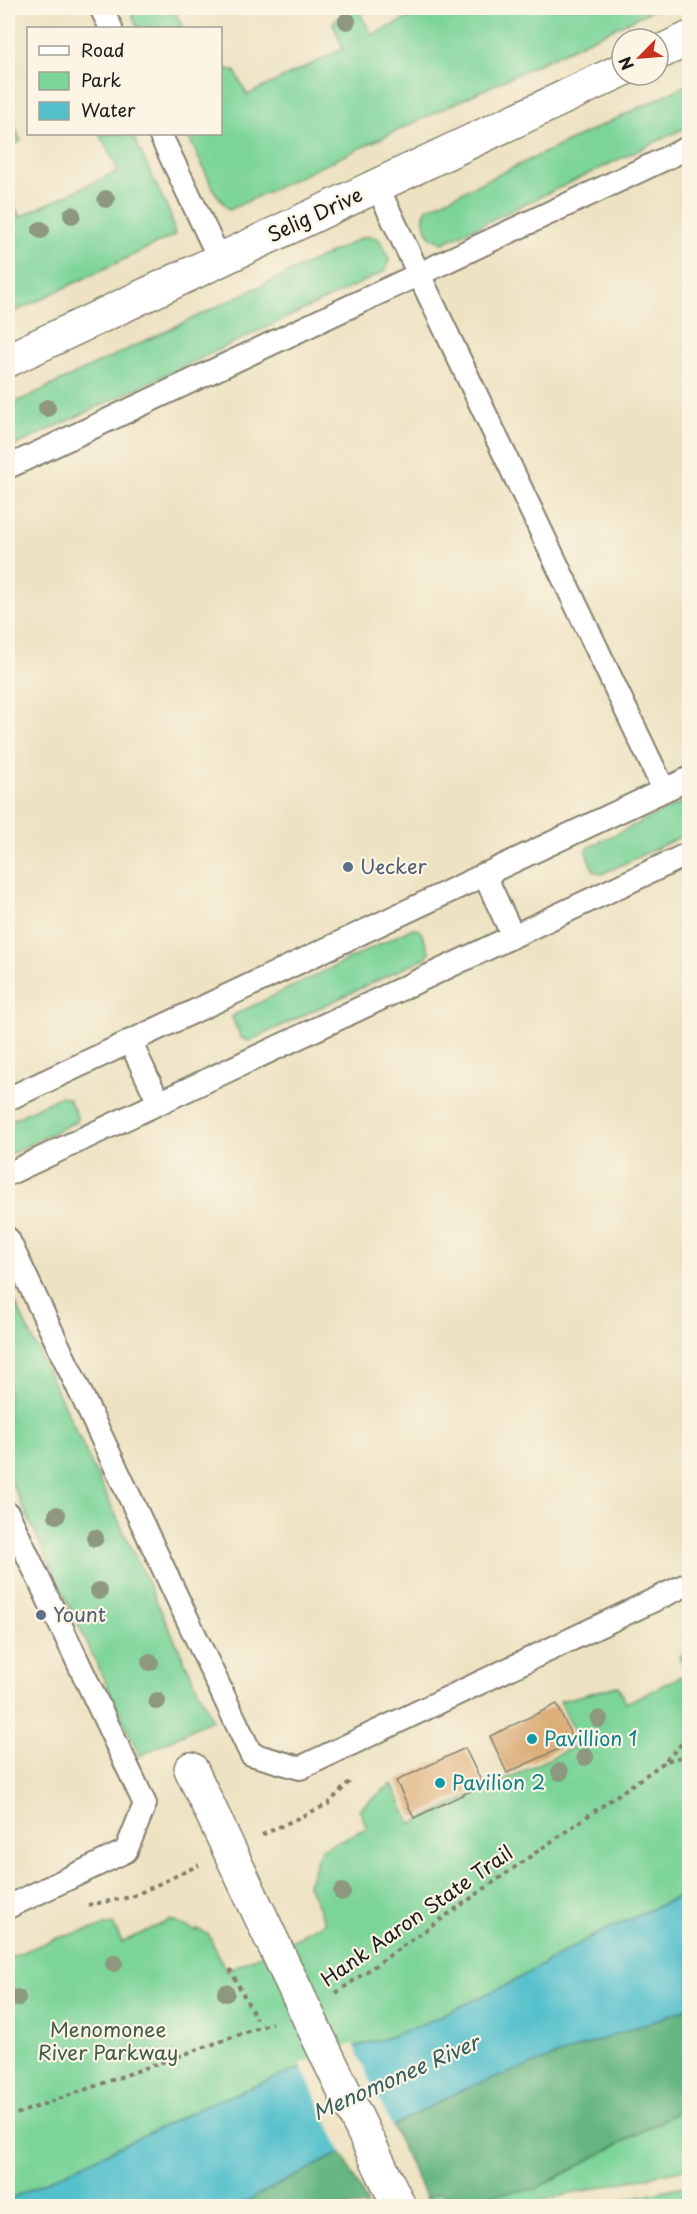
<svg xmlns="http://www.w3.org/2000/svg" width="697" height="2214" viewBox="0 0 697 2214" font-family="'Playpen Sans',sans-serif">
<style>
.green{fill:#7cd499;stroke:#4c785a;stroke-width:1.5}
.forest{fill:#65b681;stroke:#40694e;stroke-width:1.5}
.water{fill:#53c0cc;stroke:#386e74;stroke-width:1.5}
.pier{fill:#ede2c1}
.building{fill:#dcaf7a}
.lines{fill:none;stroke-linecap:round;stroke-linejoin:round}
.lane-casing{stroke:#847f6e;stroke-width:26}
.street-casing{stroke:#847f6e;stroke-width:36}
.path{stroke:#847f6e;stroke-width:4;stroke-dasharray:4.5 4.5;stroke-linecap:butt}
.lane{stroke:#fff;stroke-width:22}
.street{stroke:#fff;stroke-width:33}
.street-bridge-casing{stroke:#847f6e;stroke-width:36;stroke-linecap:butt}
.street-bridge{stroke:#fff;stroke-width:33}
.tree{fill:#8d987e}
.service-dot{fill:#5c6f8a;stroke:#fcf5e5;stroke-width:2}
.culture-dot{fill:#0f9aa8;stroke:#fcf5e5;stroke-width:2}
.labels{text-anchor:middle;stroke-width:4.5;stroke-linejoin:round;paint-order:stroke}
.street-label{font-size:20px;fill:#1c1c1c;stroke:#fcf5e5}
.service-label{font-size:20px;fill:#4e5e75;stroke:#fcf5e5;text-anchor:start}
.culture-label{font-size:20px;fill:#0d838f;stroke:#fcf5e5;text-anchor:start}
.park-label{font-size:20px;fill:#3e5c48;stroke:#fcf5e5}
.water-label{font-size:21px;font-style:italic;fill:#325e62;stroke:#fcf5e5}
</style>
<rect width="100%" height="100%" fill="#fcf5e5"/>
<filter id="ink" filterUnits="userSpaceOnUse"><feTurbulence type="fractalNoise" baseFrequency=".0167" numOctaves="2"/><feDisplacementMap in="SourceGraphic" scale="12" xChannelSelector="R" yChannelSelector="G"/><feConvolveMatrix kernelMatrix="1 2 1 2 8 2 1 2 1" color-interpolation-filters="sRGB"/></filter>
<filter id="wash" filterUnits="userSpaceOnUse"><feTurbulence type="fractalNoise" baseFrequency=".008" numOctaves="4" result="noise"/><feDisplacementMap in="SourceGraphic" scale="24" xChannelSelector="R" yChannelSelector="G"/><feGaussianBlur stdDeviation="1.35" result="paint"/><feColorMatrix in="noise" values="0 0 0 0 0 0 0 0 0 0 0 0 0 0 0 0 0 1.4 0 .05"/><feComposite in="paint" operator="in"/></filter>
<g filter="url(#wash)">
<rect width="100%" height="100%" fill="#ede2c1"/>
<path class="green" d="M129,8H173L183,28H138Z
M430,8H657L229,210L215,192L187,134H220L221,73L228,69L235,71L247,95L343,49L333,23L336,19L352,11L359,12L372,35Z
M689,84V126L443,243L431,238C426,227 419,218 428,208Z
M8,112L21,141L8,148Z
M99,134H132L170,214L175,235L8,315V228L12,226L8,217V198L11,199L20,217L118,171C113,156 105,147 99,134Z
M370,236L379,239L389,259L386,269L382,273L8,449V406L364,237Z
M689,799V833L602,874L594,871L586,853L589,847Z
M413,928L420,930L429,951L427,957L249,1041L241,1038L232,1017L236,1014Z
M61,1096L69,1099L77,1117V1121L8,1155V1122Z
M8,1287L212,1719L140,1756L8,1475Z
M689,1649V1892L591,1937L507,1985L416,2027L386,2038L354,2047L209,2104L8,2200V1958L57,1938L113,1924L122,1942L171,1920L196,1931L197,1929L208,1934L226,1971L304,1935L303,1933L325,1923L308,1885L321,1849L367,1828L359,1809L392,1784L411,1824L580,1744L560,1701L618,1686L626,1703L688,1673L679,1657Z
M689,2106V2168L533,2202L534,2206H430L426,2198L439,2193L474,2197Z
M689,2185V2206H605L616,2201Z"/>
<path class="forest" d="M689,2008V2106L536,2189L474,2197L439,2193L426,2198L392,2126L462,2090Z
M342,2152L368,2206H237Z"/>
<path class="water" d="M689,1892V2008L462,2090L237,2206H8V2200L209,2104L354,2047L386,2038L416,2027L507,1985L591,1937Z"/>
<path class="pier" d="M353,2044L393,2129L343,2155L300,2064Z"/>
<g id="blocks">
<path class="building" d="M557,1704L574,1742L507,1773L490,1736Z
M465,1748L483,1785L414,1818L396,1781Z"/>
</g>
</g>
<g filter="url(#ink)">
<use href="#blocks" fill-opacity="0" stroke="#847f6e" stroke-width="1.5"/>
<g class="lines">
<defs>
<path id="lane" d="M101,8L111,28
M160,134L220,260
M377,186L664,790
M8,467L690,147
M484,874L513,936
M130,1041L159,1103
M8,1099L690,778
M8,1174L690,853
M8,1239L251,1754L300,1768L690,1583
M8,1514L145,1804L126,1851L8,1907"/>
<path id="street" d="M658,53L690,38
M8,360L622,70
M191,1769L286,1970"/>
</defs>
<use href="#lane" class="lane-casing"/>
<use href="#street" class="street-casing"/>
<path class="path" d="M666,1760L690,1735
M262,1835L328,1804L352,1779
M88,1905L131,1897L199,1865
M230,1969L256,2019
M336,1993L666,1761L690,1755
M8,2117L272,2023"/>
<use href="#lane" class="lane"/>
<use href="#street" class="street"/>
<defs>
<path id="street-bridge" d="M286,1970L399,2206"/>
</defs>
<use href="#street-bridge" class="street-bridge-casing"/>
<use href="#street-bridge" class="street-bridge"/>
</g>
<g class="tree">
<circle cx="347" cy="21" r="9"/>
<circle cx="106" cy="199" r="9"/>
<circle cx="72" cy="215" r="9"/>
<circle cx="41" cy="230" r="9"/>
<circle cx="47" cy="408" r="9"/>
<circle cx="57" cy="1515" r="9"/>
<circle cx="95" cy="1538" r="9"/>
<circle cx="99" cy="1591" r="9"/>
<circle cx="150" cy="1662" r="9"/>
<circle cx="157" cy="1701" r="9"/>
<circle cx="599" cy="1719" r="9"/>
<circle cx="585" cy="1757" r="9"/>
<circle cx="560" cy="1772" r="9"/>
<circle cx="342" cy="1892" r="9"/>
<circle cx="114" cy="1963" r="9"/>
<circle cx="226" cy="1993" r="9"/>
<circle cx="17" cy="1998" r="9"/>
</g>
</g>
<g class="service-dot">
<circle cx="348" cy="867" r="6"/>
<circle cx="41" cy="1615" r="6"/>
</g>
<g class="culture-dot">
<circle cx="532" cy="1739" r="6"/>
<circle cx="440" cy="1783" r="6"/>
</g>
<g class="labels">
<g class="street-label">
<text transform="translate(315 215) rotate(-25)" y="7">Selig Drive</text>
<text transform="translate(417 1916) rotate(-35)" y="7">Hank Aaron State Trail</text>
</g>
<g class="service-label">
<text x="360" y="874">Uecker</text>
<text x="53" y="1622">Yount</text>
</g>
<g class="culture-label">
<text x="544" y="1746">Pavillion 1</text>
<text x="452" y="1790">Pavilion 2</text>
</g>
<g class="park-label">
<text x="108" y="2037">Menomonee<tspan x="108" dy="23">River Parkway</tspan></text>
</g>
<g class="water-label">
<text transform="translate(396 2078) rotate(-24)" y="7">Menomonee River</text>
</g>
</g>
<rect width="697" height="2214" fill="none" stroke="#fcf5e5" stroke-width="30"/>
<rect x="27" y="27" width="195" height="108" fill="#fcf5e5" stroke="#a29e95" stroke-width="1.5"/>
<rect x="39" y="46" width="30" height="9" fill="#ffffff" stroke="#a29e95" stroke-width="1.5"/>
<text x="81" y="57" font-size="18" fill="#1c1c1c">Road</text>
<rect x="39" y="72" width="30" height="18" fill="#7cd499" stroke="#a29e95" stroke-width="1.5"/>
<text x="81" y="87" font-size="18" fill="#1c1c1c">Park</text>
<rect x="39" y="102" width="30" height="18" fill="#53c0cc" stroke="#a29e95" stroke-width="1.5"/>
<text x="81" y="117" font-size="18" fill="#1c1c1c">Water</text>
<g transform="translate(640 57) rotate(245)"><circle r="28" fill="#fcf5e5" stroke="#a29e95" stroke-width="1.5"/>
<path d="M0-4.5L10 22L0 15L-10 22Z" fill="#c8321e"/>
<text y="-9" font-size="16" font-weight="bold" text-anchor="middle" fill="#1c1c1c">N</text>
</g>
</svg>
